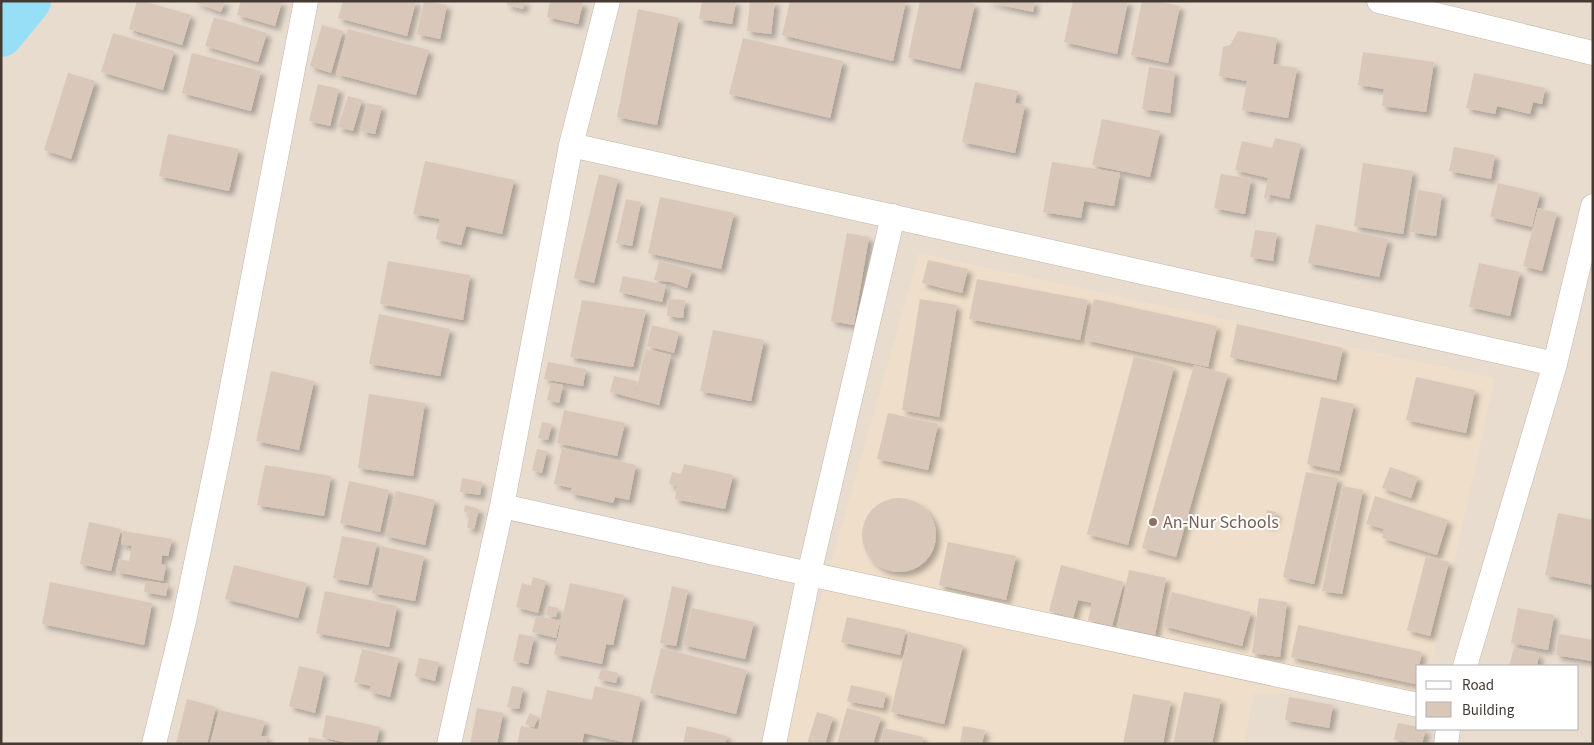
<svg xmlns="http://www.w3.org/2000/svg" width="1594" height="745" viewBox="0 0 1594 745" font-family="'Source Sans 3',sans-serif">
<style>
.residential{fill:#e8dccf;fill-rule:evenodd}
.education{fill:#eedeca}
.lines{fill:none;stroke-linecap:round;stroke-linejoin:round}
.river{stroke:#97dff7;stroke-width:44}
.building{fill:#d9c7b9;filter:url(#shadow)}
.minor-casing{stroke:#c2b4a7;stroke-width:25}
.minor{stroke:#fff;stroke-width:24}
.education-dot{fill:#8d6e63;stroke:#fff;stroke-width:2}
.labels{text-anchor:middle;stroke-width:4;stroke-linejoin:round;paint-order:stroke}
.education-label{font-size:18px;fill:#785e54;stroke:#fff;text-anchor:start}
</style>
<defs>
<filter id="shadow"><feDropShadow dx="4.5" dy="4.5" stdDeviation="2.5" flood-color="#0004"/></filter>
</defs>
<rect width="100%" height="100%" fill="#f3ebe2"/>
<path class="residential" d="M1,1H1593V744H1ZM1418,666H1578V729H1418Z"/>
<path class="education" d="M919,253L1495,378L1431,666H1418V691L1254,694L1244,744H780Z"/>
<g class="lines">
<path class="river" d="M1,35L29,1"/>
</g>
<path class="building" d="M137,1H143L191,15L182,45L129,29Z
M192,1H225L221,12Z
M241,1H282L275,26L237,15Z
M343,1H416L407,36L338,18Z
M424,1L447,5L440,39L417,34Z
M507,1H525L523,9L507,5Z
M550,1L583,2L578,24L547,17Z
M702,1H736L732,24L699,19Z
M750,1H775L771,34L747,31Z
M790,1H906L893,61L782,35Z
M920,1H964L975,4L960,69L908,57Z
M983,1H1035L1033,12Z
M1073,1H1128L1117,54L1064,42Z
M1142,1H1155L1180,6L1168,63L1131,55Z
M638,9L679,18L657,125L617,117Z
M214,17L267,33L258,62L205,46Z
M322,25L343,31L331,73L310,66Z
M348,29L429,50L416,95L336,74Z
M1238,31L1277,38L1273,64L1297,68L1288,118L1242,110L1247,81L1219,76L1223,47L1230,45Z
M113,33L174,51L163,90L101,72Z
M743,38L843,61L830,118L729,94Z
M1363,52L1434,62L1426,112L1382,106L1384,89L1358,85Z
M192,53L261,71L251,111L182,93Z
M1149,67L1175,71L1170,113L1142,109Z
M68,73L95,81L71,159L44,150Z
M1474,73L1545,88L1542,104L1533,102L1530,114L1497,106L1495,114L1466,108Z
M975,82L1018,91L1015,103L1025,105L1015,153L962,142Z
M318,84L339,89L330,126L309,121Z
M348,96L362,100L353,131L338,127Z
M367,103L382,106L375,134L361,131Z
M1102,119L1160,131L1150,177L1092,165Z
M168,134L239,149L229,191L159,176Z
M1275,138L1301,144L1289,199L1268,194L1267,199L1264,198L1268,178L1235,170L1242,141L1272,148Z
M1454,147L1495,155L1491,179L1449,171Z
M425,161L514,180L502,234L466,226L461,245L436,239L440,219L413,214Z
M1052,162L1120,173L1114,206L1084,201L1081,218L1043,212Z
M1363,163L1413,171L1403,234L1354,226Z
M599,174L618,179L594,283L574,278Z
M1221,174L1251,179L1245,214L1214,208Z
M1498,183L1540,193L1532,227L1490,217Z
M1418,190L1442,194L1436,236L1411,232Z
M660,197L734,213L721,269L648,253Z
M626,199L641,202L632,246L616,243Z
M1538,208L1557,213L1542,271L1523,266Z
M1316,224L1388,239L1379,277L1308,263Z
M1255,230L1277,233L1273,261L1250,257Z
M847,233L869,237L854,325L831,321Z
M928,260L968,269L962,293L922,283Z
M388,261L470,275L463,320L380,304Z
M659,261L692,270L687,288L671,282L654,280Z
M1479,263L1520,272L1510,316L1469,307Z
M623,276L666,285L662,302L619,292Z
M977,279L1088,300L1080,340L969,319Z
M668,299L685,300L683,318L667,316Z
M920,299L957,305L939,417L902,410Z
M1094,299L1217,326L1208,367L1085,340Z
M582,300L646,310L633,367L570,357Z
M379,314L450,329L440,376L369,364Z
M1237,324L1343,348L1336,380L1230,357Z
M652,325L679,332L674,353L647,346Z
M713,330L764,340L751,401L700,391Z
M646,349L671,355L659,405L610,392L614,376L637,381L635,395Z
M1134,356L1174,367L1128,545L1087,534Z
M548,362L586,369L583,386L544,379Z
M1194,365L1228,374L1176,557L1142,548Z
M271,371L314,381L299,450L256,441Z
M1416,377L1475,390L1466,433L1406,420Z
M551,383L563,385L559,403L547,400Z
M369,394L425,403L413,476L358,468Z
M1321,397L1354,404L1339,471L1307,464Z
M564,410L625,423L617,456L557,443Z
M888,413L938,424L928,470L877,459Z
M542,422L552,424L548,440L538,438Z
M562,448L636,465L629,500L615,497L613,503L570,493L572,488L554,484Z
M537,449L547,451L542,473L532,470Z
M684,464L733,475L725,509L675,499L677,486L669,484L672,472L681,474Z
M265,465L331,476L324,516L257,505Z
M1390,467L1418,477L1411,498L1382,488Z
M1306,472L1338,478L1314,584L1283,577Z
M462,478L482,482L480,495L460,492Z
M349,481L389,490L380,532L340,523Z
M1343,486L1363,490L1342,594L1322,591Z
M396,491L435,500L425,545L385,536Z
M1375,496L1448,520L1437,555L1382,538L1384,529L1366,524Z
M862 535a37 37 0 1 1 74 0a37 37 0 1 1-74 0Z
M465,505L479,509L474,529L467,528L470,513L464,512Z
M1267,510L1276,512L1272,525L1264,523Z
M1558,513L1593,520V585L1545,575Z
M89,522L121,529L111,571L80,564Z
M123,531L172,539L168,556L162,555L161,564L166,565L163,581L116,572L119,559L129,561L132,546L121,544Z
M342,536L377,543L368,585L333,578Z
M948,542L1016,556L1006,600L939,585Z
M381,546L424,556L415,601L372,593Z
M1426,556L1449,562L1430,636L1407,630Z
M234,565L307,583L298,618L225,599Z
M1061,565L1124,582L1112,626L1088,620L1092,603L1078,600L1073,618L1049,611Z
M1129,570L1166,578L1155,635L1117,627Z
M533,577L546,581L538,613L516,607L522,583L531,586Z
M146,581L168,584L166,596L144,592Z
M50,582L152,603L144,645L42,624Z
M570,583L624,595L613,645L606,644L602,664L554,654Z
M672,586L688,590L676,646L660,643Z
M325,591L397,606L389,647L316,633Z
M1172,592L1251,612L1242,646L1163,626Z
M1259,598L1287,602L1280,657L1252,653Z
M548,606L558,608L556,617L546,615Z
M692,608L754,622L745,659L683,645Z
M1518,608L1554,615L1548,650L1511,643Z
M536,616L560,621L556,638L532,632Z
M847,617L906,630L900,655L841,642Z
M1298,625L1422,652L1415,684L1291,657Z
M909,632L963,645L944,724L891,712Z
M519,634L534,637L528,664L513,661Z
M1559,634L1593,640L1592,661L1556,655Z
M661,648L747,670L736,714L650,693Z
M1514,648L1539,654L1537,666H1509Z
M362,649L399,658L390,697L370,692L371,686L354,682Z
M419,658L439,662L435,681L415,676Z
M299,666L324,672L315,713L289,706Z
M601,669L618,673L616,683L598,679Z
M851,685L886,693L883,708L847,701Z
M512,686L523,688L519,709L507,707Z
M595,686L641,697L631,744L584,733L582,744H517L521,726L538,730L547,690L592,700Z
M1184,692L1221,699L1212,744H1173Z
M1133,694L1171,701L1163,744H1123Z
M1289,697L1333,705L1329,728L1285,720Z
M187,699L216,707L207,744H176Z
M477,708L503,713L497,744H470Z
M847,708L881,717L873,744H837Z
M219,710L265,721L261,736L268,737L266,744H210Z
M817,712L833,717L825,744H807Z
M530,713L538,717L534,727L525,724Z
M326,715L380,727L376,744H351L322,737Z
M1398,723L1418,727V729H1426L1422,744H1414L1394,739Z
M687,726L727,736L725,744H683Z
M963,726L985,730L982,744H960Z
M884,728L923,737L922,744H881Z
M309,737L338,743V744H308Z"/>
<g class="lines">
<defs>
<path id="minor" d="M1379,1L1593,53
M571,145L1555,364
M502,506L809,574L1418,705
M1465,666L1555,364L1593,206
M154,744L184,621L223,434L306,1
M449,744L502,506L571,145L608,1
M774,744L809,574L893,216
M1446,744L1448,729"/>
</defs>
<use href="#minor" class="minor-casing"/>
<use href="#minor" class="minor"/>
</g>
<circle class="education-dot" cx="1153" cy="522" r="5"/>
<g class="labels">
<g class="education-label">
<text x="1163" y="528">An-Nur Schools</text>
</g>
</g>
<rect width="1594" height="745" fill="none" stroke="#453a32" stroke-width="5"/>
<rect x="1416" y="665" width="162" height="65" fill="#ffffff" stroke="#b5b0ad"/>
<rect x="1426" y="681" width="25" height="8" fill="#ffffff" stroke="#b5b0ad"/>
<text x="1462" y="690" font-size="15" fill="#453a32">Road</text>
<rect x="1426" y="702" width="25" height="15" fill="#d9c7b9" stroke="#b5b0ad"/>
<text x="1462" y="715" font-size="15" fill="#453a32">Building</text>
</svg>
